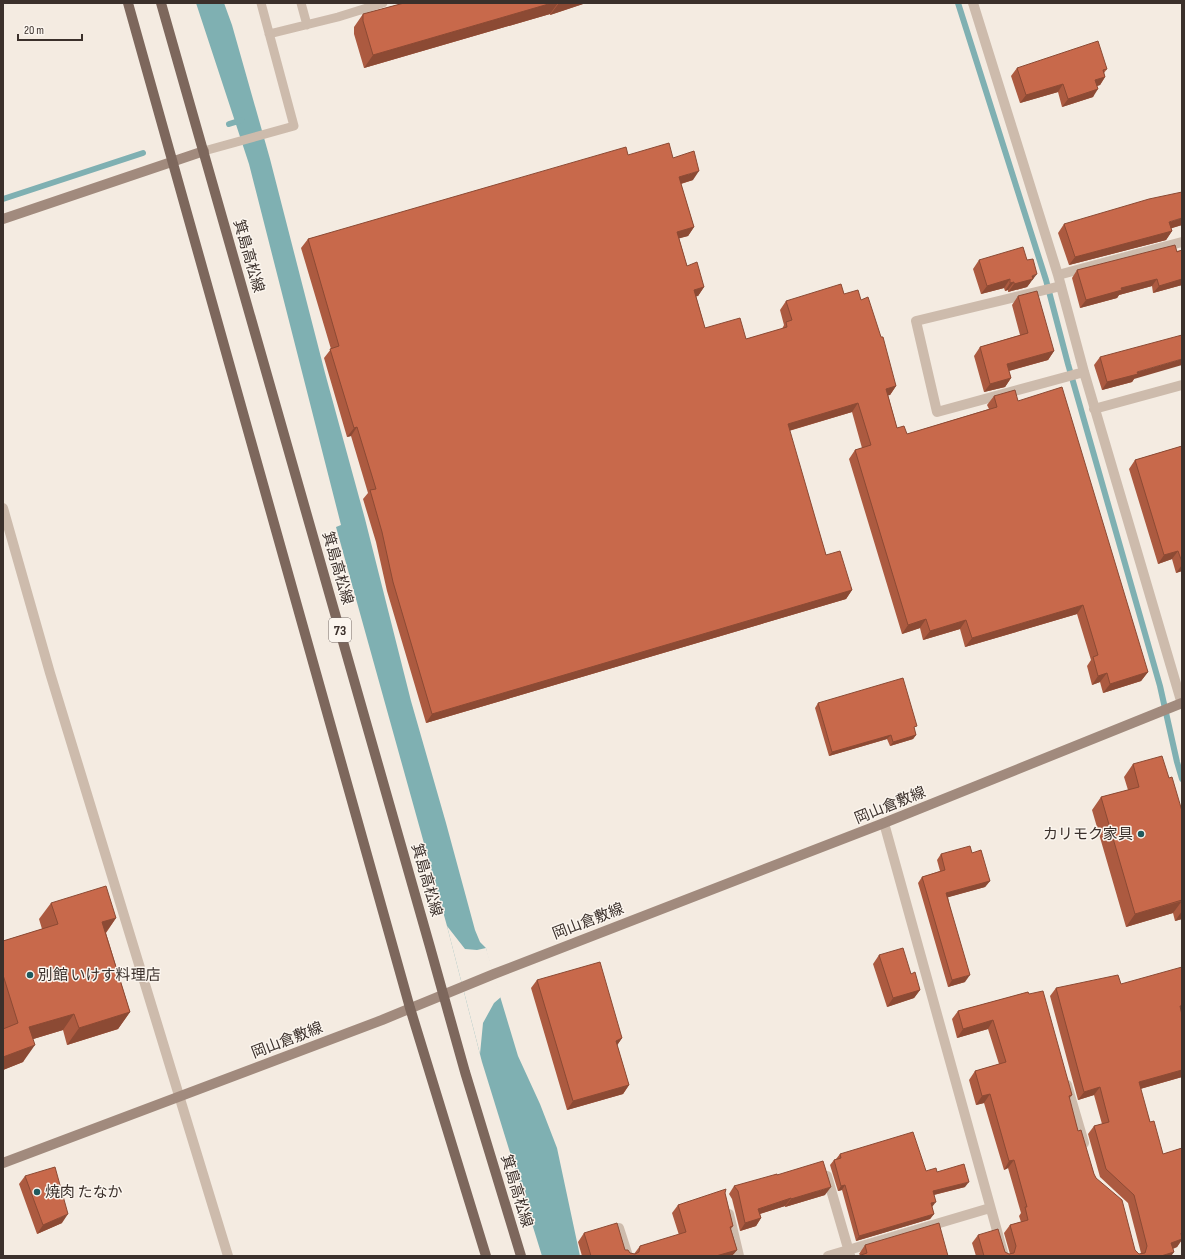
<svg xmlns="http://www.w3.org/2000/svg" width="1185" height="1259" viewBox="0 0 1185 1259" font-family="'Sofia Sans Condensed','Noto Sans JP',sans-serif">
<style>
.water{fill:#7fb0b2}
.pier{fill:#f4ebe1}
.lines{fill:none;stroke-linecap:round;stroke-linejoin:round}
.stream{stroke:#7fb0b2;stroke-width:6}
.lane{stroke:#cdbbac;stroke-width:9}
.street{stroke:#cdbbac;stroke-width:10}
.secondary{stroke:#a18a7d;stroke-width:10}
.primary{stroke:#7d675c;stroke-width:10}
.wall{fill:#ac5a40}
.shaded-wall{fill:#8c4a34}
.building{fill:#c8694b;stroke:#8c4a34}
.poi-dot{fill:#1f5a5e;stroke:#fbf5ee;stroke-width:1.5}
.labels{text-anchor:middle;stroke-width:3;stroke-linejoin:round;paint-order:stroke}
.shield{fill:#fbf5ee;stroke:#756b66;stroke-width:1}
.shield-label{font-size:14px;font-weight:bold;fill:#3b302b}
.street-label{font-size:15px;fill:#3b302b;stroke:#fbf5ee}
.poi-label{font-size:15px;fill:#3b302b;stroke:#fbf5ee;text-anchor:start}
</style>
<rect width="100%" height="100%" fill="#f4ebe1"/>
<path class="water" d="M196,3H224L232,25L270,159L325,373L365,519L411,701L446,823L475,930L480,942L486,948L487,953L518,1056L540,1104L557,1148L580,1256H542L482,1062L447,926L336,527L341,525L249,164Z"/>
<path class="pier" d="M447,926L465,949L477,950L486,948L501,997L494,1003L483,1023L480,1054Z"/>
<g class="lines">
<path class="stream" d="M958,3L1046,280L1068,364L1160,686L1177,762L1182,779
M229,124L242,120
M3,199L143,153"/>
<path class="lane" d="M301,3L307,25
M269,34L338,17L383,3
M204,151L294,126L261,3"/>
<path class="street" d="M973,3L1058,275L1084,372L1182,704
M1058,275L1182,242
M1061,286L916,321L937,412L1084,372
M1094,409L1182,385
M3,508L50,673L228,1256
M884,823L1004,1256
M1067,1085L1084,1143
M827,1176L850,1255
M729,1214L739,1256
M619,1228L628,1256
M828,1256L990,1208"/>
<path class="secondary" d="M3,219L204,151
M3,1163L382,1020L494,974L884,823L1182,703"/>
<path class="primary" d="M128,3L410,1008L486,1256
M161,3L430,947L465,1072L521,1256"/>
</g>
<path class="wall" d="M404,3H586L550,15V14L364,68L354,34V27L363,14Z
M1017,68L1107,69L1104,73L1105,77L1100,85L1097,86L1093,97L1062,107L1058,92L1020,103L1011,76Z
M628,155L673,158L693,180L681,184L694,227L688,236L679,238L687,266L704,287L698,296H696L705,328L746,339L782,329L784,325L780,310L786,301L844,294L861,300L896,386L890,395H888L897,428L907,434L989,409L987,405L994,396L1018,401L1148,672L1141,681L1103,693L1100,682L1092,685L1087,666L1091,660L1077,614L965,647L960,629L923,640L920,628L902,634L849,459L855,450L862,448L852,412L789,431L826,555L852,590L846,599L426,723L387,591L376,542L363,499L368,493L351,436L347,437L324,358L331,349L301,248L308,239Z
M1064,224L1182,225L1171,228L1172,231L1166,240L1069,265L1058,233Z
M1182,250V285L1153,293L1152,286L1119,295L1117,298L1080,308L1072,278L1077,270Z
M979,260L1031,283H1030L1027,287L1008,292V290L1005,291L1004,288L981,294L973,269Z
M1018,296L1054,351L1048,360L1009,371L1011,378L1005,387L984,392L974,356L980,347L1020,335L1012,305Z
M1100,357L1134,379L1132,382L1102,390L1094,365Z
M1182,446V571L1176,573L1172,559L1158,564L1129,469L1135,460Z
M818,703L914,730L916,735L913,739L890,746L887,739L829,756L815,708Z
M1133,764L1169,778L1182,811V919L1175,921L1173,913L1126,927L1092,810L1101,797L1128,790L1124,777Z
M972,853L990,881L985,887L948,897L965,982L948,987L918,883L922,877L940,871L937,860L941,854Z
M51,903L116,918L106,933L130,1012L118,1029L67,1045L63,1030L33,1039L23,1062L3,1070V941L42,929L39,919Z
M879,955L911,974L920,990L914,998L887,1007L873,964Z
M537,980L622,1038L617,1045L629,1085L623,1094L567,1110L531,988Z
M1121,984L1181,1012L1182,1015V1077L1140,1089L1150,1122L1163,1154L1182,1148V1240L1177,1247L1173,1249L1174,1252L1171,1256H976L972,1243L978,1235L1005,1252L1009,1254H1010L1004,1233L1010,1225L1021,1222L1019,1216L1021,1213L1008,1168L1004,1170L984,1103L976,1105L969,1080L975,1071L999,1064L988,1029L957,1038L952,1019L958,1011L1028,992L1072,1095L1069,1099L1078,1131L1094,1174L1135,1250L1139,1254L1141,1253L1128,1203L1100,1177L1088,1134L1094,1126L1102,1124L1094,1095L1078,1100L1050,996L1056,988Z
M840,1154L926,1171L937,1172L965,1187L934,1195L932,1207L934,1214L930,1219L856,1241L842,1190L838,1191L830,1165L834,1160L836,1159Z
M777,1175L825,1195L785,1207V1206L760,1214L761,1218L756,1226L740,1231L732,1199L729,1194L734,1186Z
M25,1176L62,1223L37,1234L19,1184Z
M725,1193L733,1226L731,1229L737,1250L732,1256H582L578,1242L584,1233L625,1250L630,1253L634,1254L640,1246L679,1235L672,1213L678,1205Z
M865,1245L948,1256L860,1255L859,1254Z"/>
<path class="shaded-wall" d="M552,3H558L550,14L364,68L373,55Z
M559,3H586L550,15Z
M1105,77L1100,85L1090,88L1095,80Z
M1063,84L1058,92L1020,103L1026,95Z
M1098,89L1093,97L1062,107L1068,99Z
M699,171L693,180L673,186L679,177Z
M1182,218V225L1163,231L1169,222Z
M694,227L688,236L670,241L677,232Z
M1172,231L1166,240L1069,265L1075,257Z
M1037,274L1027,287L1008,292L1014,284Z
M1010,279L1004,288L981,294L987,286Z
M1157,279L1152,286L1119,295L1117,298L1080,308L1086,300L1121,288Z
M1182,279V285L1153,293L1159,286Z
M1014,282L1008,290L1005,291L1010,283Z
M704,287L698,296L688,299L694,290Z
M1054,351L1048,360L1001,373L1007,364Z
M1182,359V365L1134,379L1132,382L1102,390L1107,382L1137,372Z
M1011,378L1005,387L984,392L990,384Z
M896,386L890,395L879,398L886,389Z
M858,403L852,412L781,433L788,424Z
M357,427L351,436L347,437L354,428Z
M1178,551L1172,559L1158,564L1164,555Z
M1182,565V571L1176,573Z
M852,590L846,599L426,723L432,714Z
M1083,605L1077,614L965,647L972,638Z
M926,619L920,628L902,634L908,625Z
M966,620L960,629L923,640L930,631Z
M1148,672L1141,681L1103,693L1110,684Z
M1107,673L1100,682L1092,685L1098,676Z
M891,735L887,739L829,756L832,752Z
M916,735L913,739L890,746L893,742Z
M990,881L985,887L942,899L946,893Z
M1182,901L1173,913L1126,927L1135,914Z
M1182,911V919L1175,921Z
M116,918L104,935L102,922Z
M970,975L965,982L948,987L952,980Z
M920,990L914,998L887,1007L893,998Z
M1182,1005V1012L1174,1014L1180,1006Z
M130,1012L118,1029L67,1045L79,1028Z
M74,1014L63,1030L17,1044L29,1027Z
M993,1020L988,1029L957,1038L963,1029Z
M622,1038L616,1047V1041Z
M35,1045L23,1062L3,1070V1057Z
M1182,1070V1077L1133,1091L1139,1082Z
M629,1085L623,1094L567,1110L573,1101Z
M1100,1087L1094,1095L1078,1100L1084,1092Z
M990,1094L984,1103L976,1105L982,1096Z
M1014,1160L1008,1168L1004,1170L1009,1161Z
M969,1182L965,1187L929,1196L933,1191Z
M845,1185L842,1190L838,1191L841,1186Z
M831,1187L825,1195L785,1207L791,1199Z
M791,1198L785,1206L753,1216L758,1209Z
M936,1202L932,1207L931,1203Z
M68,1214L62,1223L37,1234L43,1225Z
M934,1214L930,1219L856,1241L859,1236Z
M761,1218L756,1226L740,1231L745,1223Z
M1182,1239L1177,1247L1165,1251L1171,1243Z
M737,1250L732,1256H716Z
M1174,1252L1171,1256H1161Z"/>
<path class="building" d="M404,3H552L373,55L363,21V14Z
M1098,41L1107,69L1103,70L1105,77L1095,80L1098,89L1068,99L1063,84L1026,95L1017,68Z
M669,143L673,158L694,151L699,171L679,177L694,227L677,232L687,266L697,262L704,287L694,290L705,328L740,318L746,339L787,327L786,322L792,320L786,301L841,284L844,294L858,290L861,300L868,297L881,337H883L896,386L886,389L897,428L904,426L907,434L997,407L994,396L1015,390L1018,401L1062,387L1148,672L1110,684L1107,673L1098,676L1093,657L1098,655L1083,605L972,638L966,620L930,631L926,619L908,625L855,450L871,445L858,403L788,424L826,555L840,551L852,590L432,714L393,582L382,532L370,490L376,489L357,427L354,428L330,349L339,346L308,239L626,147L628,155Z
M1182,192V218L1169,222L1172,231L1075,257L1064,224L1149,199Z
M1175,245L1177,252L1182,250V279L1159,286L1157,279L1121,288L1122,290L1086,300L1077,270Z
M1023,247L1027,260L1033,259L1037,274L1032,276L1033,279L1014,284V282L1010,283V279L987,286L979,260Z
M1037,291L1054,351L1007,364L1011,378L990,384L980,347L1028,333L1018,296Z
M1182,335V359L1137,372L1138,374L1107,382L1100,357Z
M1182,446V562L1178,551L1164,555L1135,460Z
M903,678L917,726L914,727L916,735L893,742L891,735L832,752L818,703Z
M1162,756L1169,778L1172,777L1182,811V900L1135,914L1101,797L1139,787L1133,764Z
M970,846L972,853L981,850L990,881L946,893L970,975L952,980L922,877L945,870L941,854Z
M106,886L116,918L102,922L130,1012L79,1028L74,1014L29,1027L35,1045L3,1057V1029L18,1023L3,975V941L58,924L51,903Z
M903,948L911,974L915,972L920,990L893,998L879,955Z
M600,962L622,1038L616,1041L629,1085L573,1101L537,980Z
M1182,967V1005L1180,1006L1182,1015V1070L1139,1082L1150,1122L1154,1121L1163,1154L1182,1148V1233H1181L1182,1239L1171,1243L1174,1252L1161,1256H984L978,1235L998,1229L1005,1252L1009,1254L1014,1253L1016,1246L1010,1225L1028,1220L1025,1207H1027L1014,1160L1009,1161L990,1094L982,1096L975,1071L1006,1062L993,1020L963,1029L958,1011L1028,992L1029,994L1043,991L1072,1095L1069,1096L1078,1131L1081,1130L1094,1174L1096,1178L1122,1200L1135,1250L1139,1254L1145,1253L1147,1246L1134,1195L1106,1169L1094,1126L1109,1122L1100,1087L1084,1092L1056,988L1118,975L1121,984Z
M913,1132L926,1171L936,1168L937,1172L964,1164L969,1182L933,1191L936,1202L931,1203L934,1214L859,1236L845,1185L841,1186L834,1160L841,1158L840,1154Z
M823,1161L831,1187L791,1199V1198L758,1209L761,1218L745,1223L738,1191L734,1186L777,1174V1175Z
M55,1167L68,1214L43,1225L25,1176Z
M726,1189L725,1193L733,1226L730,1227L737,1250L716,1256H591L584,1233L617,1223L625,1250H628L630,1253L635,1254L639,1252L640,1246L686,1232L678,1205Z
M939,1223L948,1256H858L867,1253L865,1245Z"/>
<g class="poi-dot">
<circle cx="1141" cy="834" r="4"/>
<circle cx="30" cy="975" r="4"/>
<circle cx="37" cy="1192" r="4"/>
</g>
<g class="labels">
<rect class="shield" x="329" y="618" width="22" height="24" rx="3"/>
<g class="shield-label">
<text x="340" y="635">73</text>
</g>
<g class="street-label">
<text transform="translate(249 256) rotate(74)" y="5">箕島高松線</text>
<text transform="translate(338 568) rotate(74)" y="5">箕島高松線</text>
<text transform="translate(890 805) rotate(-22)" y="5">岡山倉敷線</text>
<text transform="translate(427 880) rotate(74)" y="5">箕島高松線</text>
<text transform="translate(588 921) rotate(-21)" y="5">岡山倉敷線</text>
<text transform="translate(287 1040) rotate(-21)" y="5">岡山倉敷線</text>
<text transform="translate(517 1191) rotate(73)" y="5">箕島高松線</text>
</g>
<g class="poi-label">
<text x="1133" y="839" text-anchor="end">カリモク家具</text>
<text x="38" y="980">別館 いけす料理店</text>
<text x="45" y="1197">焼肉 たなか</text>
</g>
</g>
<rect width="1185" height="1259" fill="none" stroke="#3b302b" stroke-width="8"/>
<path d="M18 34v6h64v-6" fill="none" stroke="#3b302b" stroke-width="2"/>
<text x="24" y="34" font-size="12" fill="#3b302b" stroke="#fbf5ee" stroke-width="3" paint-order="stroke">20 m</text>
</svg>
